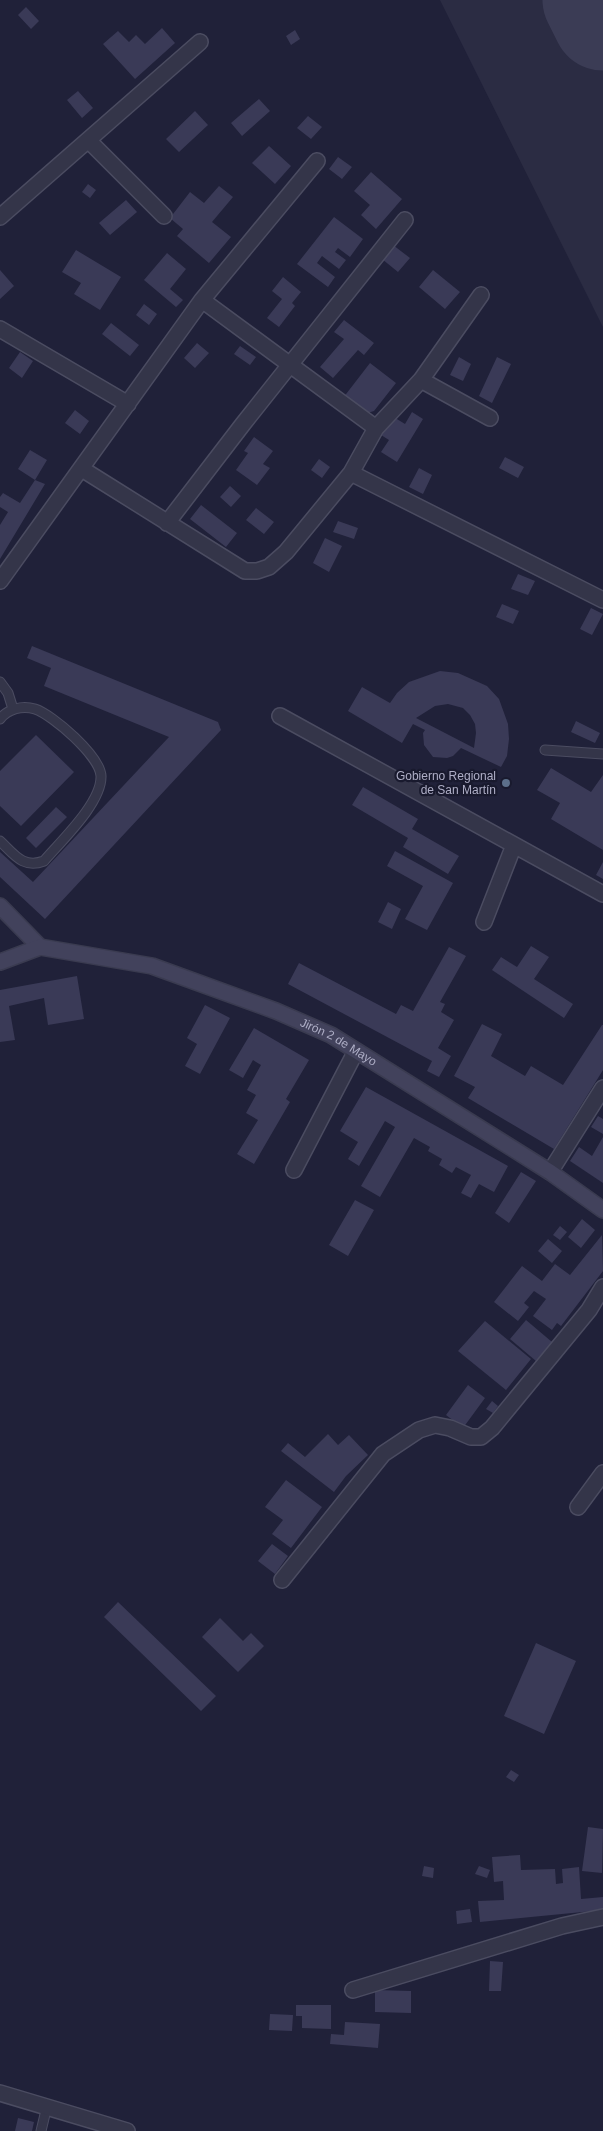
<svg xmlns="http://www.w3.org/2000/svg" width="603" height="2131" viewBox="0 0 603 2131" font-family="Helvetica,sans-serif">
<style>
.airport{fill:#2b2c43}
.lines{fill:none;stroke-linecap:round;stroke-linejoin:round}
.runway{stroke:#3b3c55;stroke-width:101}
.building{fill:#3a3a57;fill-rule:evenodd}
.lane-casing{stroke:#4b4c61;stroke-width:11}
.street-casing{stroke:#4b4c61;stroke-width:18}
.secondary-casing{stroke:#3a3b50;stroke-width:18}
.lane{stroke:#343549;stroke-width:9}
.street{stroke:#343549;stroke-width:15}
.secondary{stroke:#42425c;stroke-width:15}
.service-dot{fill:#5c6f8a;stroke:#191a2e;stroke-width:2}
.labels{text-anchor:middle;stroke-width:4.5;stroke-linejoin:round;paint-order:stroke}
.poi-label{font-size:12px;fill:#aeaec6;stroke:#191a2e;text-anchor:end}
.street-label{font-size:12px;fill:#aeaec6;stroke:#191a2e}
</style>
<rect width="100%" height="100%" fill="#202139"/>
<path class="airport" d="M440,0H603V327Z"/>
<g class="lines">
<path class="runway" d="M593,0L603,20"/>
</g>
<path class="building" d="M26,7L39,21L31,29L18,15Z
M162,28L175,43L135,79L103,44L118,31L129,42L136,35L145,44Z
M295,30L300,39L291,45L286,36Z
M78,91L93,108L82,118L67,100Z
M259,99L270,111L242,136L231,123Z
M195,111L208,125L179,152L166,139Z
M308,116L322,127L311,139L297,128Z
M269,146L291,166L275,184L252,163Z
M338,157L352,167L342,179L329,169Z
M371,172L402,199L376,229L361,215L370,205L354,191Z
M88,184L96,190L90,198L82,192Z
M219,186L233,197L212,222L231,237L209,263L177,236L183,229L170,218L190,192L204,203Z
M126,200L137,212L110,235L99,223Z
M334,217L363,239L350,257L338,248L335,252L346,260L339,269L322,256L317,263L335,277L328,287L297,264Z
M393,245L410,258L398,272L382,259Z
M76,250L121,277L100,310L74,294L81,283L62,272Z
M167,253L186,269L170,289L183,300L176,307L144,280Z
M0,270L14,286L0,299Z
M433,270L460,292L445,309L419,287Z
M283,277L301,292L292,303L295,306L279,327L267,318L282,299L272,291Z
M144,304L157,314L149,325L136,315Z
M344,320L374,343L364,355L358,350L333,378L320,367L344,339L334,332Z
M111,323L139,345L130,356L102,334Z
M197,343L209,353L195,368L184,358Z
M240,346L256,357L250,365L234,354Z
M20,352L33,361L22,378L9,368Z
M459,357L471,364L463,381L450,375Z
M497,357L511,364L492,403L479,396Z
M370,363L396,383L374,411L364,414L343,398Z
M75,410L89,421L80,434L65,423Z
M412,412L423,419L397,462L381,452L389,440L381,435L392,416L405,424Z
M254,437L273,451L263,464L270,468L257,485L236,470L248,453L244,451Z
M30,450L47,460L35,480L18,469Z
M505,457L524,467L518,478L499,468Z
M319,459L330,467L322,478L311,470Z
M419,468L432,475L423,494L409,487Z
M35,480L45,484L0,559V525L8,512L0,507V497L3,493L20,503Z
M230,486L241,496L231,507L220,497Z
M201,505L237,533L226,547L190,519Z
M256,508L274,522L264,534L246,520Z
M338,521L358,528L354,539L333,532Z
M325,538L342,546L329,572L313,563Z
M518,574L535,581L528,595L511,589Z
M502,604L519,611L513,624L496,617Z
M591,608L603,614L592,635L580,629Z
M32,646L218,722L221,730L45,919L0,877V852L33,882L169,737L44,686L51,668L27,658Z
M440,671L458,673L487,686L499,699L508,724L509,739L507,756L501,767L461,748L453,756L447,758L433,757L424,745L423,733L425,730L413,724L402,743L348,711L362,687L390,703L397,693L409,682ZM448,704L463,708L470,715L475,724L476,733L474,748L416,718L435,706Z
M576,721L600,733L595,743L571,732Z
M36,735L74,772L21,826L0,806V771Z
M551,768L591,792L603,775V850L551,819L560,803L537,790Z
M363,787L418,819L412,829L459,856L448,874L403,847L408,838L352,805Z
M56,807L67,817L36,848L26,838Z
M395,851L453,883L427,930L405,919L423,886L387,866Z
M603,862V879L596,875Z
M388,902L401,909L392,929L378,922Z
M531,946L549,957L534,979L573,1004L564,1018L492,970L501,957L517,967Z
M449,947L466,956L440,1002L445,1004L441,1012L454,1020L438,1048L451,1056L439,1077L427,1071L432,1061L288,984L299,963L396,1014L401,1005L413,1011Z
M77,976L84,1019L48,1025L44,998L9,1006L15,1040L0,1042V990Z
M205,1005L230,1018L200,1074L185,1066L197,1044L187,1038Z
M482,1024L502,1034L491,1056L525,1076L531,1066L563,1085L602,1025H603V1070L554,1149L468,1098L475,1087L454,1076Z
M254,1028L309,1060L286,1099L290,1102L254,1164L237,1154L258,1120L246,1113L256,1095L247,1090L261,1065L253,1060L243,1078L229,1070Z
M366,1087L508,1166L494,1192L479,1184L471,1198L461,1193L471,1175L456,1167L452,1173L439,1165L442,1159L428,1151L430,1147L414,1138L380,1197L361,1186L395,1127L385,1121L359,1166L348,1159L358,1142L340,1131Z
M598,1116L603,1119V1134L591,1127Z
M603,1137V1183L570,1161L579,1147L592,1156Z
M521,1172L536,1181L509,1223L495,1213Z
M355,1200L374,1210L348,1256L329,1245Z
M582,1219L595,1230L581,1248L568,1237Z
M560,1226L567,1232L560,1240L553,1235Z
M602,1235L603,1271L561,1326L557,1323L552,1330L533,1316L546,1299L534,1291L524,1303L529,1307L518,1321L494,1302L522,1266L542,1281L555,1264L570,1275Z
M548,1239L562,1251L552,1263L538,1251Z
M526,1320L552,1342L536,1361L510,1339Z
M485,1321L531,1359L506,1390L458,1351Z
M468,1385L485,1398L463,1428L446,1415Z
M492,1401L498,1406L493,1413L486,1409Z
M328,1434L338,1445L349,1435L368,1455L346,1476L334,1492L281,1451L288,1443L305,1457Z
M286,1480L322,1507L291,1548L272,1534L283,1520L265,1507Z
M272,1544L288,1556L275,1574L258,1561Z
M118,1602L216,1696L201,1711L104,1617Z
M220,1618L243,1641L251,1633L264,1646L238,1672L202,1637Z
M536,1643L576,1661L544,1734L504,1716Z
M511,1770L519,1775L514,1782L506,1777Z
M588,1827L603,1829L602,1873L582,1871Z
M520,1855L521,1870L555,1869L556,1884L563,1883L562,1869L579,1867L581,1899L603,1897V1910L480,1922L478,1901L504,1900L503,1881L494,1882L492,1857Z
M424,1866L434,1868L433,1878L422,1876Z
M479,1866L490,1870L487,1878L475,1874Z
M470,1909L472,1922L457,1924L456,1911Z
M490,1961L503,1962L501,1991H489Z
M375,1990L411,1991V2013L375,2012Z
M296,2005H331V2029L302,2028V2016H296Z
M270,2014L293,2015L292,2031L269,2030Z
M345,2022L380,2024L378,2048L330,2044L331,2034L344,2035Z
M18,2118L34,2122L32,2131H15Z"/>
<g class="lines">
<defs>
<path id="lane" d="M0,682L8,693L13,709
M0,719C8,709 22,705 35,709C53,715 100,756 101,776C102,803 60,842 44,861C23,869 14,854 0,841
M545,750L603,754
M41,2131L47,2106"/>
<path id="street" d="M88,140L164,216
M0,217L200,42
M202,300L376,428
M0,329L128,404
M421,380L490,418
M82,469L245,571H257L269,567L286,552L351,473L376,428L421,380L481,295
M351,473L603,600
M167,523L243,424L405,220
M0,581L202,300L317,161
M280,716L603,894
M484,922L514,845
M294,1170L356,1051
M550,1172L603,1088
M578,1507L603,1473
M282,1580L383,1454L419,1430L435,1425L450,1428L471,1437H481L492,1428L589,1310L603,1287
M353,1990L562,1926L603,1917
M0,2093L127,2131"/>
<g id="secondary">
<path d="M0,906L40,947"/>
<path id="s1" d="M0,962L40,947L152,966L276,1011L331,1035L550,1172L603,1210"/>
</g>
</defs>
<use href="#lane" class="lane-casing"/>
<use href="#street" class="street-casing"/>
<use href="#secondary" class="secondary-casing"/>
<use href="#lane" class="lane"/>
<use href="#street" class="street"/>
<use href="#secondary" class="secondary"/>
</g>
<circle class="service-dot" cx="506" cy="783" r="5"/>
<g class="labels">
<g class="poi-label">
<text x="496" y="780">Gobierno Regional<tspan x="496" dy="14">de San Martín</tspan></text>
</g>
<g class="street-label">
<text dy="4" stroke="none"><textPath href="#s1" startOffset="358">Jirón 2 de Mayo</textPath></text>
</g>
</g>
</svg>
